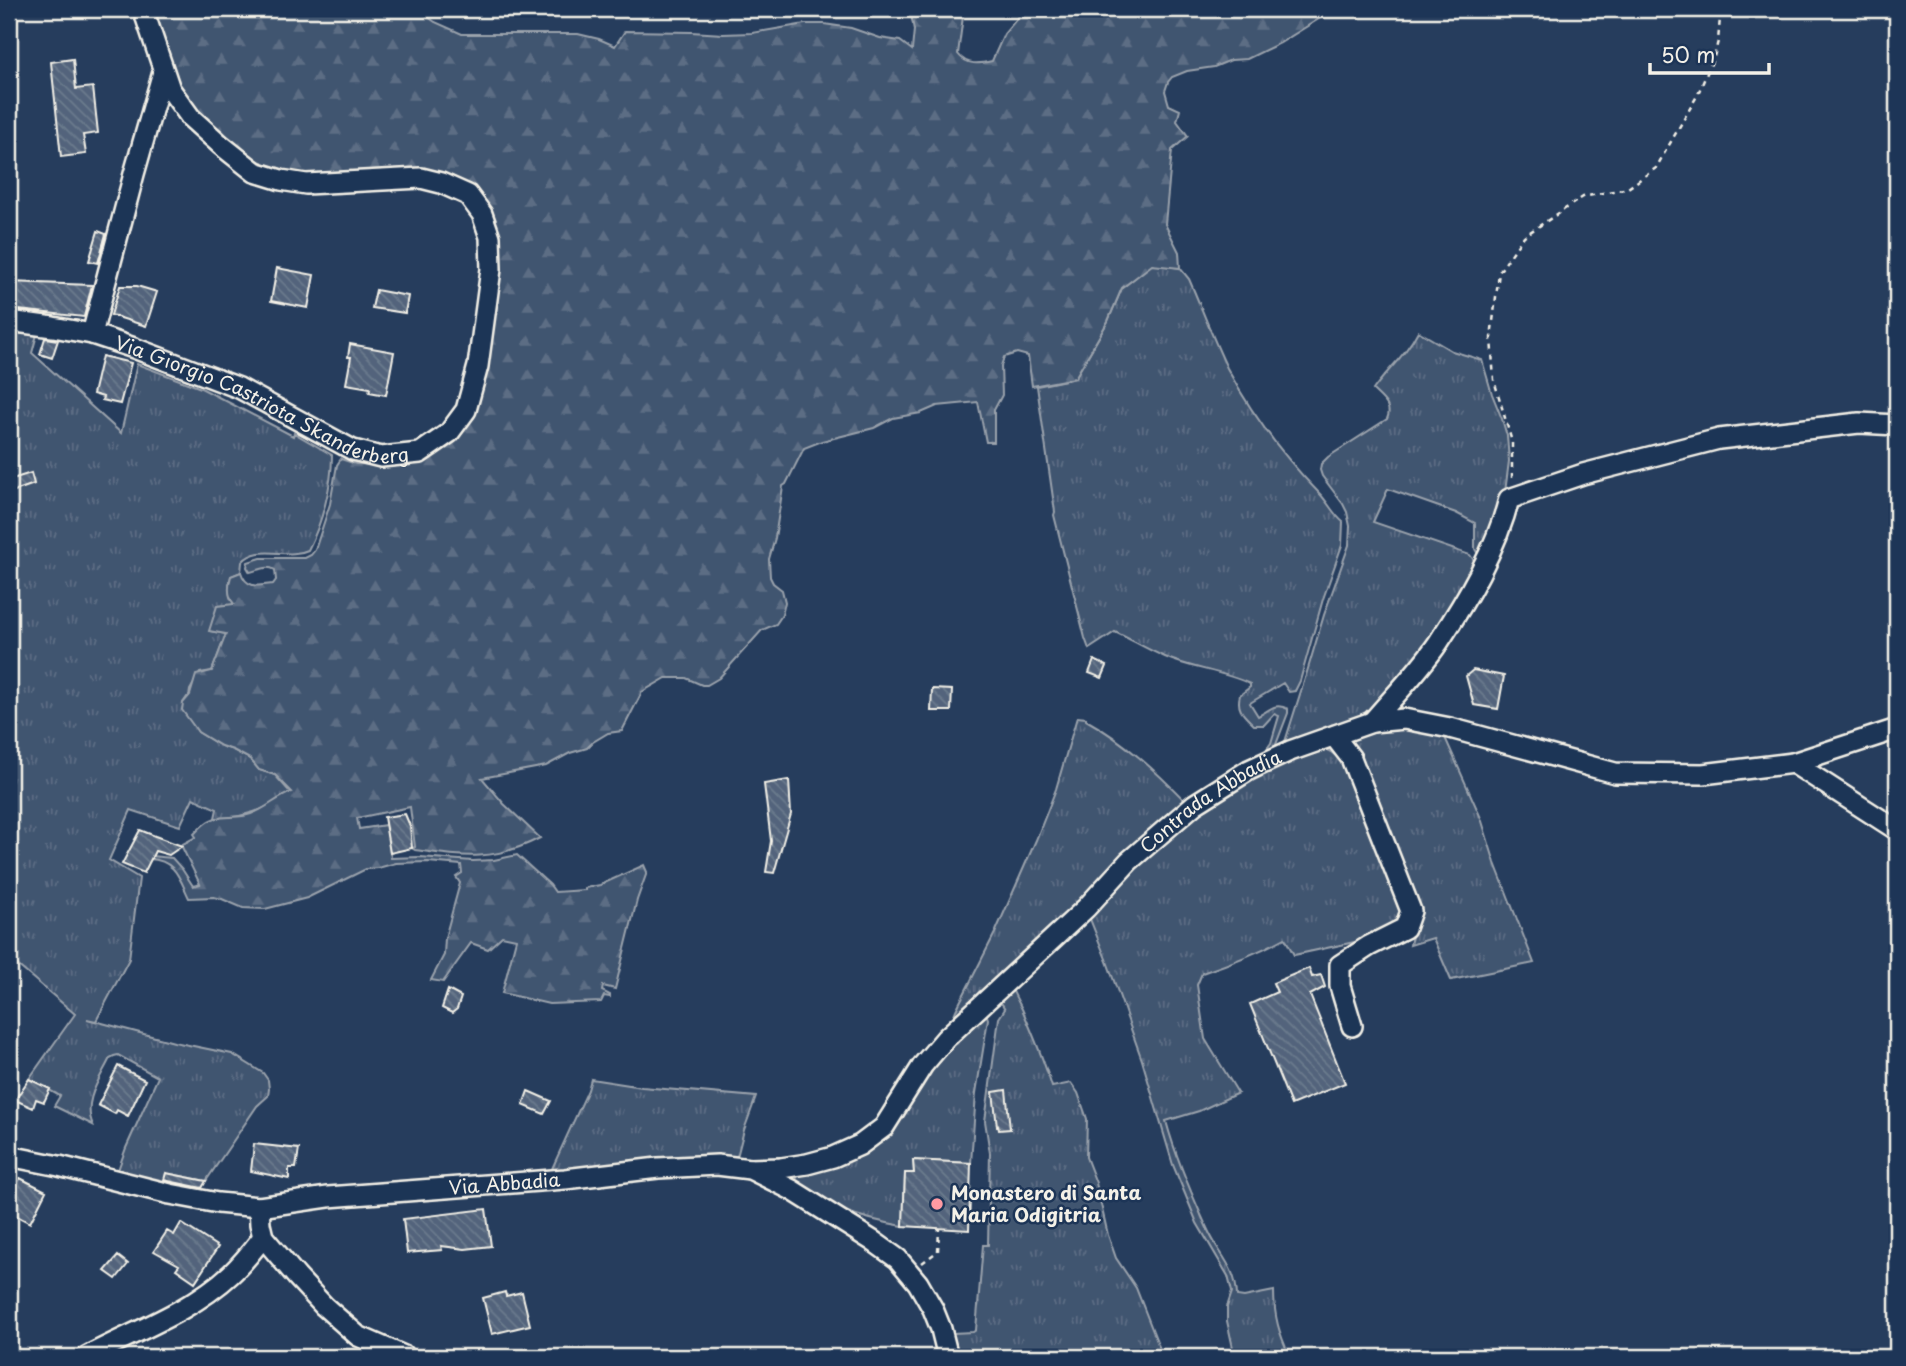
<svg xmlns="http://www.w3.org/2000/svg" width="1906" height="1366" viewBox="0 0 1906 1366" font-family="'Playpen Sans',sans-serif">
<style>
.grass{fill:url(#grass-tufts);stroke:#9aa2ac;stroke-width:2}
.forest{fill:url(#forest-firs);stroke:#9aa2ac;stroke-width:2}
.building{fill:url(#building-back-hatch);stroke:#f4f1e8;stroke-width:2}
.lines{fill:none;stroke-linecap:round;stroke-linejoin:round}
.minor-casing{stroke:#f4f1e8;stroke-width:24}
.path{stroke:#f4f1e8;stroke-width:2.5;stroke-dasharray:5 5;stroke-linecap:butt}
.minor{stroke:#1d3557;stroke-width:19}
.poi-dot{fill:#ff9aa2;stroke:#1d3557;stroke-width:2.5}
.labels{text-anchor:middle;stroke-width:5;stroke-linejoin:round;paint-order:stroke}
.street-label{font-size:19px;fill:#f4f1e8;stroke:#1d3557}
.poi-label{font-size:19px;font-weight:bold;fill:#f4f1e8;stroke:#1d3557;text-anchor:start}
</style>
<defs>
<pattern id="grass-tufts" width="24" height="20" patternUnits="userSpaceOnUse" patternTransform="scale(1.75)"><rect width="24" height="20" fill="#40546f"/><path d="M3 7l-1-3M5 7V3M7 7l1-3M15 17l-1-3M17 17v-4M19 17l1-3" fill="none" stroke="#5c6d84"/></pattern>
<pattern id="forest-firs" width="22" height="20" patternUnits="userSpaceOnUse" patternTransform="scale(1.75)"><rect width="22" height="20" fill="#40546f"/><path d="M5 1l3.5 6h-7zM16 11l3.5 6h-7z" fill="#5c6d84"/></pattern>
<pattern id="building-back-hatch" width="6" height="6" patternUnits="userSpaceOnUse" patternTransform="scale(1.75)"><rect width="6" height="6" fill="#52647b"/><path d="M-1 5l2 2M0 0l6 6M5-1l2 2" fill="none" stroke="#6c7b8e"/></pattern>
</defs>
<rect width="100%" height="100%" fill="#263d5d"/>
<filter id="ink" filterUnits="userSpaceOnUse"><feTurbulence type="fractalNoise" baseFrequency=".0143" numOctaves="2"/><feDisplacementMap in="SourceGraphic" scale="14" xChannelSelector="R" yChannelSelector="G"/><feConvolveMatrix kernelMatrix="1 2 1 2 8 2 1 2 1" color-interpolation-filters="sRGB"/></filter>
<g filter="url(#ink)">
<path class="grass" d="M1152,264L1180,268L1189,279C1202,309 1213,339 1227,368C1251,413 1284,457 1319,493C1328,502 1333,514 1343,522L1342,545L1323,599L1300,681L1295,691L1289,692L1283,683L1250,703L1258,716C1270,710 1275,702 1288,709V713L1275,747L1271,752L1265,751L1271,743L1279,716L1274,714L1264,725H1254C1244,715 1236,710 1240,695L1250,687V684C1223,671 1192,669 1165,657C1148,650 1132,640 1115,632L1089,649L1085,638L1054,515L1055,512L1037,386L1075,378L1108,321L1122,288Z
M9,329L38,331L32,353L121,433L137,364L201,388L293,436L294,433L332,455C332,486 322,523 308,550C287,560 259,543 242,562L241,572L231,576L229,586L235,604L210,631L226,634L212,671L200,673L190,690L189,697H187L183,703L198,732L221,746L233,750L250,759L259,770L275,775L288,790L293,792C284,795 280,800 272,804C254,814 236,818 215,818L217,809L193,798L180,826L131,810L109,860L139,878L129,959L96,1021L87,1019L174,1042L232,1054L263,1073L268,1080L269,1089L268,1096L257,1106L206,1181L166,1173L164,1183L118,1170L126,1148L158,1077L118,1055L114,1056L110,1058C100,1079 82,1102 93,1125L54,1106L60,1096L29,1079L75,1014L9,958Z
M1418,331L1452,351L1482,360L1492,394L1502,419L1507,436L1509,461L1504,500L1479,556L1475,549V523L1456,513L1388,489L1373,522L1470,555L1476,563C1448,609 1401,694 1353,720C1331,731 1306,739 1283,748L1307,672L1324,615L1349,545L1350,526L1347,512L1343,504L1322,476L1320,470L1321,464L1328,457L1387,419C1393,406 1382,399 1373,390C1388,369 1406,355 1418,331Z
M1077,717L1086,718V720C1124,741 1157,772 1187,803L1114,866L1028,952L950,1025L956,1010L996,931L1036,840L1056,789Z
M1384,727H1430L1443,733L1481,818L1495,863L1534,963L1451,980L1433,938L1410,945L1415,921L1352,741L1351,735Z
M1321,747L1331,752L1349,767L1404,902L1403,919L1373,938L1294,955L1285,938C1258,953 1232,963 1202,973L1197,985L1205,1039L1238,1093L1199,1111L1166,1121C1176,1158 1191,1193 1207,1228C1218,1254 1236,1266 1237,1296L1244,1297L1274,1291C1274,1317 1279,1333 1290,1357H1235L1227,1321V1307L1232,1292L1228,1276L1197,1223L1173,1165L1142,1060L1108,964L1086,909L1126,869L1232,785Z
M1010,984C1013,993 1018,1001 1022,1009C1033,1034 1044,1061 1052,1087L1071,1083L1078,1093L1087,1119L1086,1157L1096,1183L1108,1235L1116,1258L1136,1288L1163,1357H954L950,1338L952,1333L973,1332L976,1330L983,1245H988L990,1153L985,1121L999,1018L1005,1009L1002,1004H1000L999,997Z
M986,1013L988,1019L976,1093L971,1163L913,1160L914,1173H905L903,1226C864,1219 824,1209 796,1180L798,1175L826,1168L848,1160L890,1136L891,1128L944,1050Z
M591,1079L642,1087L756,1097L744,1130L737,1157L709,1155L550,1173L588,1090Z"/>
<path class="forest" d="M147,9H402L424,14L435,22L462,34H578L599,39L615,46L625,31L691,32L723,34L752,33L805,24H824L851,28L880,38L900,41L912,50L914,30L910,9H964L958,54C967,66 979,64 992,61L1004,34L1025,9H1323L1322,17L1280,43L1247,59L1231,60L1214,67L1187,71L1172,77L1168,82L1165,91L1169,105L1180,110L1177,121L1188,136L1172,150L1165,224L1179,252L1180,268L1152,265L1122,288L1108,321L1075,378L1032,386L1028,356L1017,353L1004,357L1001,366L1002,395L994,410V442H986L978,402L937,406L921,413L893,418L874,428L822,441L804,448L786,484L783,486L775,538L769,559L770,577L773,583L782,590L785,602L782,615L776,624L762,630L719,678L707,685H702L686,678H666L642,692L622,731L608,733L593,742L587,748L570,753L546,766L482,778L504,804L540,838C493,862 464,857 415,850L412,848L415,847L410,807L357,818L359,829L386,825L391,858L420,857L473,861L494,860L517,855L550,885L555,892L585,890V888L600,885L644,865L647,872L637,900L615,989L603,986L602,991L610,995V997L604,996L601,1002L549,1004L502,993L516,939L502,936L488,949L471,943L443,982L431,980L444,955L445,938L460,883L456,877L462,873L461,865L428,862L396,863L378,868L366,869L307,898L265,909L243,908L222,899L214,897L189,898C179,877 175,860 149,859L151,856L172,858L182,869L193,886L200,884L181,845L196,837L194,834C200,828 208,819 217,818C228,816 240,818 251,814C266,809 277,797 292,792L275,775L259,770L250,759L233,750L221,746L198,732L182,710L183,703L190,695L196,675L212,671L226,634L209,631L217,606L234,604C227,596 228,586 231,576L241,572C246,589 259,586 273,584L276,580L275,570C267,565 259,570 250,572L247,567L248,562L261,558H305L311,555L315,550L330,504L337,465L341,459L356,464L388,465L422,451L468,395L496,251L470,187L454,177L437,171L423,170L322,174H304L284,170L267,165L249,156L197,115L173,76Z"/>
<path class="building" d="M73,59L76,89L93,87L98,133L83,135L86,154L61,157L51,62Z
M98,231L106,234L98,263L89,261Z
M277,268L314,275L308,308L271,301Z
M9,282L92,285L84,317L9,309Z
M120,286H137L157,292L146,326L111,315Z
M376,290L408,296L405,313L372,308Z
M45,338L58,340L52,358L40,354Z
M350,344L394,352L386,395L369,392L370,388L346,384L351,357H348Z
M102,356L131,363L120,404L102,400L103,397L93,394Z
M31,473L34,484L9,493V480Z
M1094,660L1107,666L1102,678L1089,673Z
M1473,670L1504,676L1498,709L1474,705L1466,676Z
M932,689L952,690L951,711H931Z
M789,780L791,814L774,873L766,872L771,841L764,784Z
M405,814L410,826L412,848L390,853L384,817Z
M140,830L155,836L182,846L169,855L155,851L144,873L122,864Z
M1309,968L1312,977L1321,975L1325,987L1310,995L1345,1083L1291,1105L1250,1004L1277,992L1273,983Z
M448,990L461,997L457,1009L452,1013L442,1008Z
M118,1066L145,1080L128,1116L117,1110L115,1114L98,1105Z
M29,1079L50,1089L44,1102L36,1099L33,1108L15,1100Z
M1006,1090L1010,1129L999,1130L998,1125L997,1126L993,1092Z
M528,1091L551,1101L544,1114L523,1105Z
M254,1144L299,1149L296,1168H289V1179L251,1171Z
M913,1160L971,1163L969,1230L903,1226L905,1173H914Z
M166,1173L206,1181L202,1188L173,1182L164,1180Z
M20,1178L46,1191L30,1223L9,1212V1200Z
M486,1209L491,1246L465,1249L441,1246L442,1250L407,1253L403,1219Z
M181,1223L218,1247L195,1282L176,1269L179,1265L154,1251L167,1231L174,1235Z
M118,1256L128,1264L116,1279L105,1271Z
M505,1292L506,1296L522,1292L530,1325L492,1334L483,1298Z"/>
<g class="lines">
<defs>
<g id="minor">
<path id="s1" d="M9,321L53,327L92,334L134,348L239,388L353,450L381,457L420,453L449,433L466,410L478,366L491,269L490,237L482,214L468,195L441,183L421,178L306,184L281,180L255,172L221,145L191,118L170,89L143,9"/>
<path d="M92,334L134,174L163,72"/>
<path d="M1372,722C1394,696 1419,671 1438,643C1467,599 1496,550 1509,499L1583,474L1719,439L1859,423L1897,425"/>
<path d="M1334,736L1351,758L1411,911L1405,928L1369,946L1340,965V986L1352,1026"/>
<path d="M1793,763L1897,830"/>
<path id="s2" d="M9,1156L59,1166L170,1194L218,1203L259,1207L328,1197L565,1179L658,1168L717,1165L750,1169L792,1190L873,1241L898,1259L918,1283L933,1309L941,1329L948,1357"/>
<path id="s3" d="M750,1169L781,1168L807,1164L833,1157L860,1145L884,1127L923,1065L946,1038L1086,908L1129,861L1195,804L1249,770L1290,751L1372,722L1404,719L1450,728L1615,773L1703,774L1793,763L1897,729"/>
<path d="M259,1207L260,1224L263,1237L297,1277L324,1306L358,1336L406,1357"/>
<path d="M86,1357C135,1331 190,1312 231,1274C244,1262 253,1250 263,1237"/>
</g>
</defs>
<use href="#minor" class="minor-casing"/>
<path class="path" d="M1512,478V442L1494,380L1491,338L1499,272L1524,236L1583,197L1628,188L1656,168L1697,96L1714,57L1718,41L1720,18L1716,9
M922,1263L938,1251L939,1228"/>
<use href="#minor" class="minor"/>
</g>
</g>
<circle class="poi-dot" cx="937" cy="1204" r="7"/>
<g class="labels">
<g class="street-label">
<text dy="7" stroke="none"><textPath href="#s1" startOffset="268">Via Giorgio Castriota Skanderberg</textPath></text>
<text dy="7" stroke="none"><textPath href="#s3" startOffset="609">Contrada Abbadia</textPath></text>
<text dy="7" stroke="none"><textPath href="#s2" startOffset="502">Via Abbadia</textPath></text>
</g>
<g class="poi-label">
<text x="951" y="1200">Monastero di Santa<tspan x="951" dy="22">Maria Odigitria</tspan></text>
</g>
</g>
<rect width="1906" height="1366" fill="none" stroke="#1d3557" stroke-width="35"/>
<rect x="18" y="18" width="1871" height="1331" fill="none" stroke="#f4f1e8" stroke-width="2.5" filter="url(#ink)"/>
<path d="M1650 63v10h119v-10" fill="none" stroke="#f4f1e8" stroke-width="3.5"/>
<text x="1661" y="63" font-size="21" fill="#f4f1e8" stroke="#1d3557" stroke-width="5" paint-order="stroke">50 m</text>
</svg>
